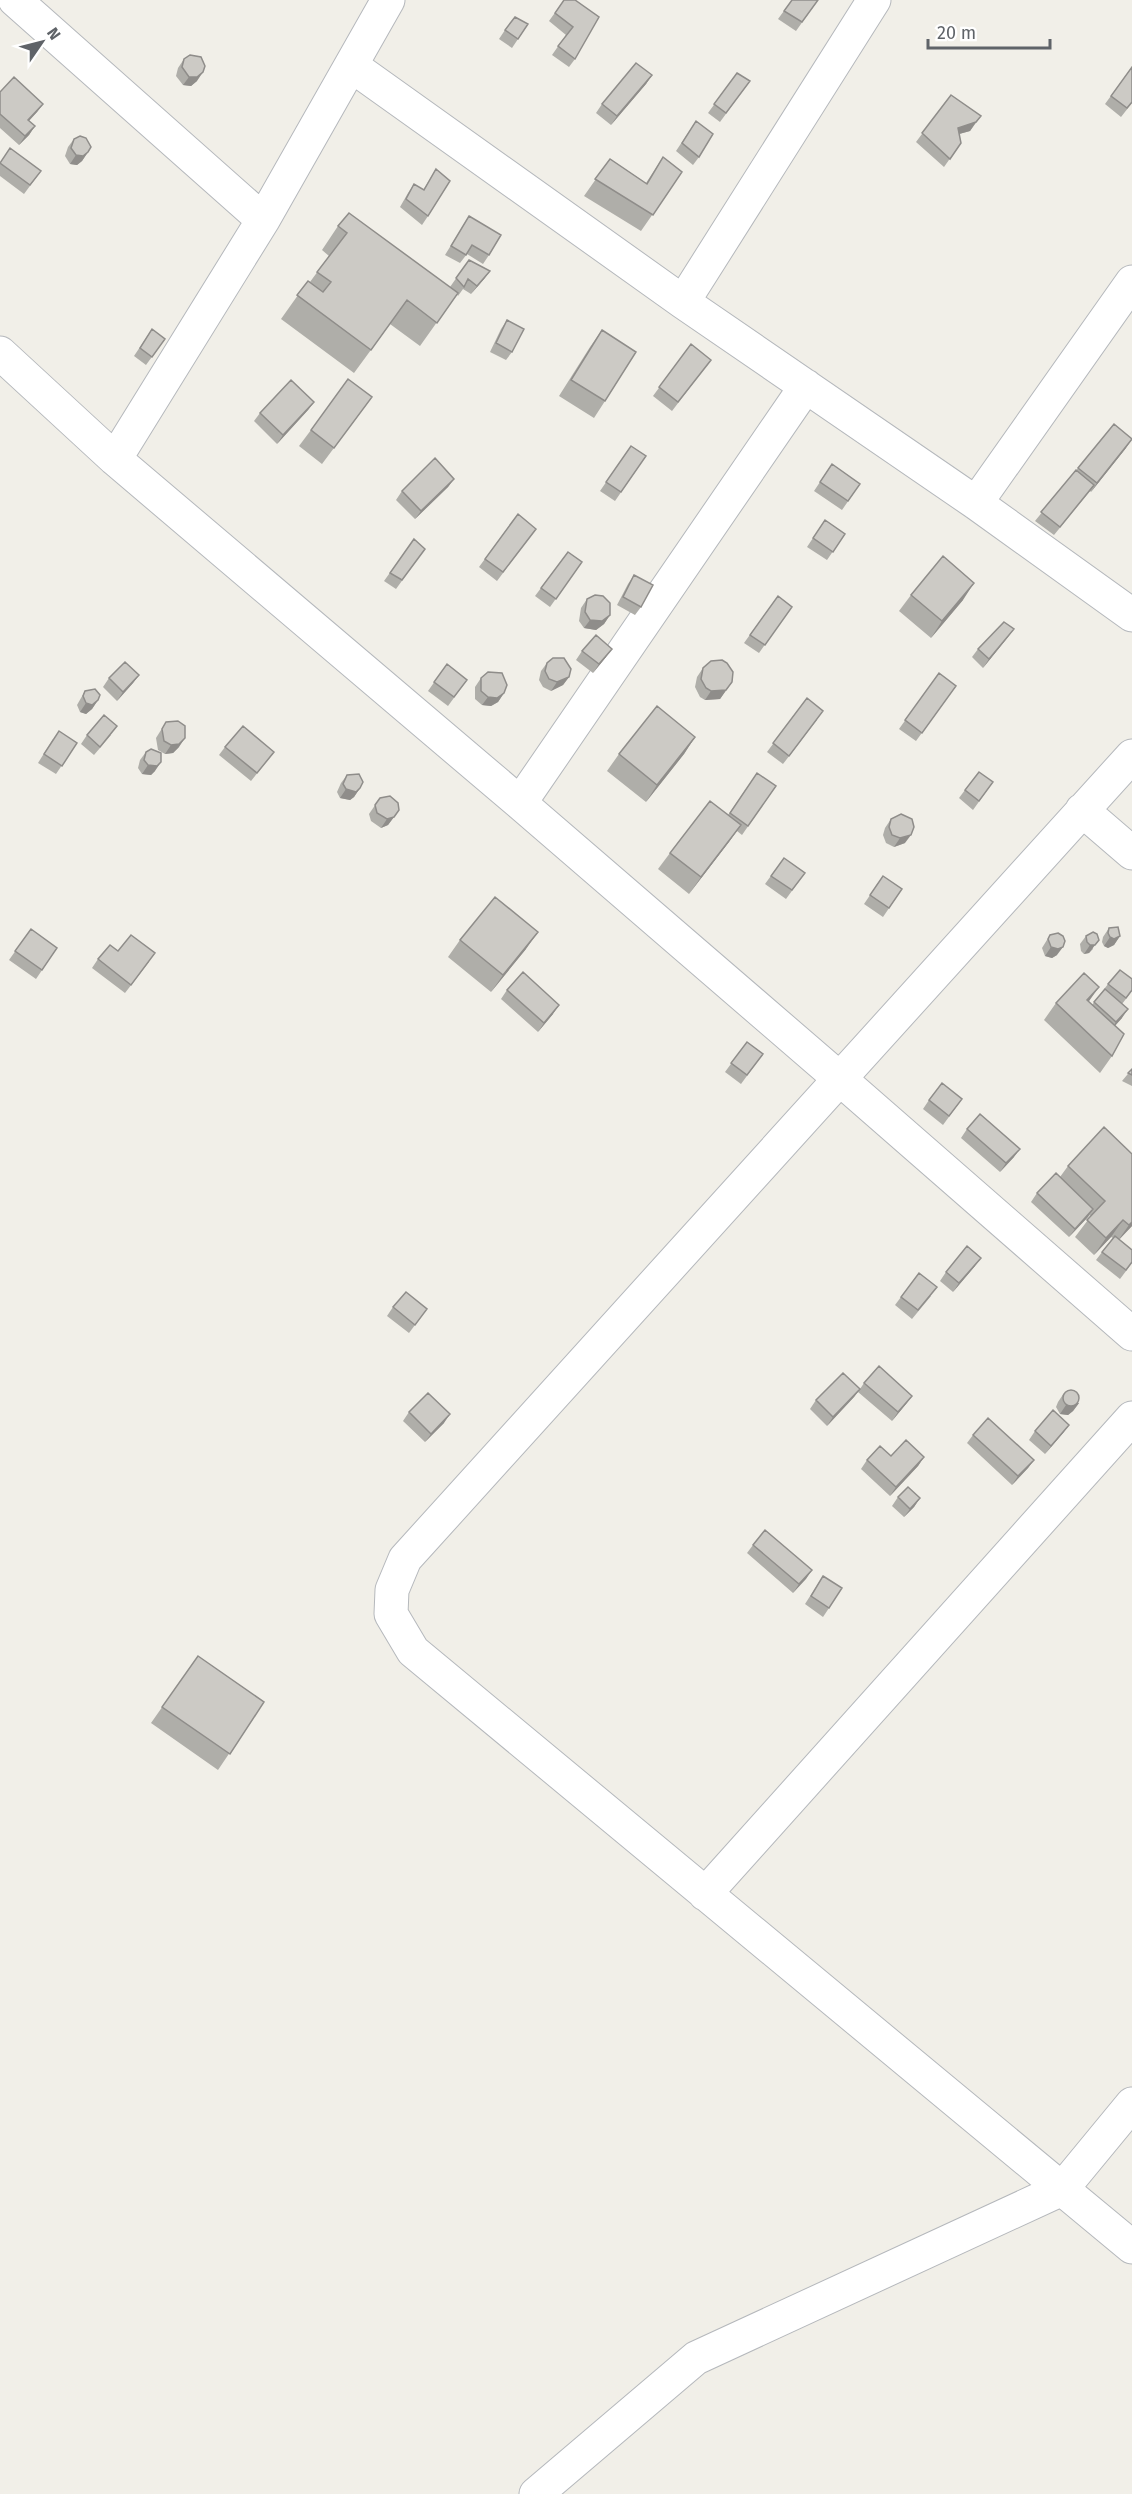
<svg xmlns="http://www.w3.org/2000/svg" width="1132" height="2494" viewBox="0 0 1132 2494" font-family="'Fira Sans',sans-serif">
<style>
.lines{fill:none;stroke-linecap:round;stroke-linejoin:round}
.minor-casing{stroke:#b5b8bc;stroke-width:35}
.minor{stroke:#fff;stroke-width:33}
.wall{fill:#afaea9}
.shaded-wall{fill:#8f8d8a}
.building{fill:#cccac5;stroke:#8f8d8a;stroke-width:1.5}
</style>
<rect width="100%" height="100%" fill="#f1efe8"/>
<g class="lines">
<defs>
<path id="minor" d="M15,0L263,220
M352,66L683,302L976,503L1132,615
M683,302L874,0
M0,353L115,459L520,803L840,1079L1132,1334
M115,459L263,220L388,0
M976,503L1132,282
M1132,756L405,1559L392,1590L391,1614L413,1651L1132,2247
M520,803L806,386
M1082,810L1132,853
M705,1894L1132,1418
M536,2494L696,2358L1062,2189L1132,2104"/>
</defs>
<use href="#minor" class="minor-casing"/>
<use href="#minor" class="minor"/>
</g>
<path class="wall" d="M564,0H575V59L569,67L552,55L566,35L549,21Z
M792,0H818L796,31L778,19Z
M528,24L512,48L499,39L505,30Z
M184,59L197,81L191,86L183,85L176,76L178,68Z
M1132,67V103L1121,117L1105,104Z
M737,73L750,81L720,122L708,113Z
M652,75L646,84L611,125L596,113L602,104Z
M0,92L43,104L37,112L29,121L35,126L29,135L19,145L0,128Z
M951,95L981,116L970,131L959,134L961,143L944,167L916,142Z
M696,121L699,157L693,165L676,151Z
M74,139L88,152L82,161L77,165L70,164L65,156L68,147Z
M663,157L682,172L641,231L584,196L610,159L646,183Z
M0,162L41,171L24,194L0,176Z
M436,169L428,216L422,225L400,207L408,193L414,184L423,190Z
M469,216L489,255L483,264L467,254L460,263L445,255Z
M338,226L453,289L450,287L469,260L490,271L484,279L471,294L463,289L458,296L457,294L420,346L390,324L354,373L281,319L308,281L310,282L329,256L322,250Z
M507,320L512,352L506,360L490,352L501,329Z
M152,329L165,339L146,365L134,356Z
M602,330L605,401L594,418L559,396L590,347Z
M691,344L705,368L672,411L653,396Z
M372,397L322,464L299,446L311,430Z
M314,402L308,410L277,444L254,421L260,413Z
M631,446L646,456L615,501L600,491Z
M1126,448L1091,492L1090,491L1054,535L1035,521L1078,468Z
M832,464L860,484L842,510L814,491Z
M454,479L448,487L415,519L396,500L402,491Z
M518,514L530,537L497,581L479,567Z
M825,520L845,534L827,560L807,547Z
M414,539L425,549L396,589L384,581Z
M568,552L582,562L550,607L535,596Z
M634,575L641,607L635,615L617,605L628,584Z
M911,595L963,600L931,638L899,611Z
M778,596L792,607L759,653L744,643Z
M587,599L610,615L604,624L596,630L584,628L579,621L581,608Z
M1008,637L983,668L972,657L978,649Z
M582,651L606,657L593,673L576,660Z
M547,663L569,677L563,685L551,691L543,687L539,680L541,671Z
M447,664L467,680L448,706L428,691Z
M703,668L732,682L720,699L705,700L700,697L695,687L697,677Z
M939,673L956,686L916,741L899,729Z
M139,675L133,683L117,701L103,687L109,678Z
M481,678L504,693L498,702L491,706L482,705L475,699V687Z
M85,691L98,700L92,709L86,714L80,712L77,705Z
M807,698L817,720L783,764L767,752Z
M166,722L179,747L173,753L165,754L158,750L156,738Z
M87,735H111L94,755L81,744Z
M695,737L684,754L646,802L607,771L619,754Z
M53,739L77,743L56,774L38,763Z
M225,747L274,752L251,781L219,755Z
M146,752L155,771L151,775L142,774L138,768L140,760Z
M757,773L776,786L742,835L737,831L689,894L658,869L670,853L728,815Z
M347,775L360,788L354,797L350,800L340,798L337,792L341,783Z
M993,782L973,810L959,798L965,790Z
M380,798L399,810L388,825L381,828L371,821L369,814Z
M891,819L905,843L894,847L886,843L883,835L885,828Z
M784,858L805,873L786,899L765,884Z
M883,876L902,889L883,917L864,904Z
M1109,928L1120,936L1114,945L1108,948L1104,946L1102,942L1103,937Z
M31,929L57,948L36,979L9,960Z
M1050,935L1057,955L1052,958L1045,956L1042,948Z
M1086,936L1093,949L1089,953L1084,954L1081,951L1080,944Z
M460,940L526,949L491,992L448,957Z
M118,951L149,962L125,993L92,968L98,959Z
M1132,979V991L1122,1004V1018L1115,1026L1112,1056L1100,1073L1044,1020L1056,1003L1089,1002L1092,1005L1108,984Z
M507,990L553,1014L538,1032L501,999Z
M747,1042L763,1054L741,1084L725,1072Z
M1132,1069V1086L1122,1081Z
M962,1099L943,1125L923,1109L929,1100Z
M967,1129L1014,1157L1000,1172L961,1138Z
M1132,1154V1226L1119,1239L1132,1250V1263L1120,1279L1096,1260L1113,1238L1111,1237L1094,1255L1075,1237L1091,1216L1090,1215L1069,1237L1031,1202L1037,1193L1060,1177L1068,1166Z
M975,1266L953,1292L940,1281L946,1272Z
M931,1296L912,1319L895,1305L901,1297Z
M393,1307L421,1317L409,1333L387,1316Z
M864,1383L912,1396L906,1404L892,1421L858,1392Z
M860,1389L854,1397L827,1426L810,1409L816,1400Z
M1064,1393L1079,1403L1073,1411L1068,1415L1060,1414L1056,1407L1058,1402Z
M409,1412L444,1423L425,1442L403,1421Z
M1069,1425L1063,1433L1045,1454L1029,1440L1035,1431Z
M973,1435L1034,1460L1028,1468L1012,1485L967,1443Z
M891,1456L924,1457L918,1466L890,1496L861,1469L867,1460Z
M898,1497L920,1498L914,1507L904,1517L892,1506Z
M753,1545L812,1570L793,1593L747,1553Z
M823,1576L829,1608L823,1617L805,1604Z
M198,1656L264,1702L218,1770L151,1723Z"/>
<path class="shaded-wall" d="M203,72L197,81L191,86L183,85L189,77Z
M652,75L646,84L611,125L617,116Z
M43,104L37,112L22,128L28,120Z
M976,122L970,131L952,136L958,128Z
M35,126L29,135L19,145L25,136Z
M88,152L82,161L77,165L70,164L76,155Z
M490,271L484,279L471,294L477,286Z
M314,402L308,410L277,444L283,435Z
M1132,439L1126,448L1091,492L1097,483Z
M454,479L448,487L415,519L421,511Z
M974,583L963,600L931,638L942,621Z
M610,615L604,624L596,630L584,628L590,620Z
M1014,629L1008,637L983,668L989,659Z
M612,649L606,657L593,673L599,664Z
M139,675L133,683L117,701L123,692Z
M569,677L563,685L551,691L557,682Z
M732,682L720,699L705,700L711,691Z
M504,693L498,702L491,706L482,705L488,697Z
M98,700L92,709L86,714L80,712L86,703Z
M695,737L684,754L646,802L657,785Z
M185,738L179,747L173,753L165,754L171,745Z
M161,762L155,771L151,775L142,774L148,765Z
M360,788L354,797L350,800L340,798L346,789Z
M394,817L388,825L381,828L387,819Z
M741,825L729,842L689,894L701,877Z
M911,835L905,843L894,847L900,838Z
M538,932L526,949L491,992L503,975Z
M1120,936L1114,945L1108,948L1104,946L1110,937Z
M1099,940L1089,953L1084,954L1090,945Z
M1051,947H1063L1057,955L1052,958L1045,956Z
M1099,987L1087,1004V1000Z
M559,1005L553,1014L538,1032L544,1023Z
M1128,1009L1122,1018L1110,1031L1116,1022Z
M1020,1149L1014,1157L1000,1172L1006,1163Z
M1093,1209L1087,1218L1069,1237L1075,1229Z
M1123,1220L1111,1237L1094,1255L1106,1238Z
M1132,1222V1226L1117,1242L1129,1225Z
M981,1258L975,1266L953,1292L959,1283Z
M860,1389L854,1397L827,1426L833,1417Z
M912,1396L906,1404L892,1421L898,1412Z
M1079,1403L1073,1411L1068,1415L1060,1414L1066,1405Z
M450,1414L444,1423L425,1442L431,1434Z
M1069,1425L1063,1433L1045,1454L1051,1446Z
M924,1457L918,1466L890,1496L896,1487Z
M1034,1460L1028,1468L1012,1485L1018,1476Z
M920,1498L914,1507L904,1517L910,1509Z
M812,1570L806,1579L793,1593L799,1584Z"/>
<path class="building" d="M564,0H575L599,17L575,59L558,46L573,27L555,13Z
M792,0H818L802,22L784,11Z
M515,17L528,24L518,39L505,30Z
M190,55L201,57L205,66L203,72L197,77H189L182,67L184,59Z
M636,63L652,75L617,116L602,104Z
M1132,67V102L1127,108L1111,96Z
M737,73L750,81L726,113L714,104Z
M14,77L43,104L28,120L35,126L25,136L0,114V92Z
M951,95L981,116L976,122L958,128L961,143L950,159L922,133Z
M696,121L713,134L699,157L682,143Z
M80,136L86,138L91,147L88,152L83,156L76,155L71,148L74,139Z
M10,148L41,171L30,185L0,163Z
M663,157L682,172L653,215L595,179L610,159L647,184Z
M436,169L450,181L428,216L406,199L414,184L424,190Z
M349,213L458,293L437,323L407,300L371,350L297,295L308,281L323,292L331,282L317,272L347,233L338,226Z
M469,216L501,235L489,255L472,245L466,255L451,246Z
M469,260L490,271L477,286L468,279L464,287L456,278Z
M507,320L524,329L512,352L496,343Z
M152,329L165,339L152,357L140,348Z
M602,330L636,352L605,401L571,380Z
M691,344L711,360L678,402L659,387Z
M348,379L372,397L334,448L311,430Z
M291,380L314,402L283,435L260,413Z
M1114,424L1132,439L1097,483L1078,468Z
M631,446L646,456L621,492L606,482Z
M435,458L454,479L421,511L402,491Z
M832,464L860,484L848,501L820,482Z
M1076,470L1094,485L1060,527L1041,512Z
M518,514L536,529L503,572L485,559Z
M825,520L845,534L833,552L813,538Z
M414,539L425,549L402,580L390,573Z
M568,552L582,562L556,599L541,588Z
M943,556L974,583L942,621L911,595Z
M634,575L653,585L641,607L623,597Z
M595,595L603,596L610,603V615L602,621L590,620L585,612L587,599Z
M778,596L792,607L765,645L750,635Z
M1004,622L1014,629L989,659L978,649Z
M596,635L612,649L599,664L582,651Z
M553,658H564L571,669L569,677L557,682L549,679L545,671L547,663Z
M722,660L727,663L733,672L732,682L726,690L711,691L706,688L701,679L703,668L711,661Z
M125,662L139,675L123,692L109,678Z
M447,664L467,680L454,697L434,682Z
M488,672L502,673L507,685L504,693L497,698L488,697L481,691V678Z
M939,673L956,686L922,733L905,720Z
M95,689L100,695L98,700L92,705L86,703L83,696L85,691Z
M807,698L823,711L789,756L773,743Z
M657,706L695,737L657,785L619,754Z
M104,715L117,726L100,747L87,735Z
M178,721L185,726V738L179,744L171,745L164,741L162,729L166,722Z
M243,726L274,752L257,773L225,747Z
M59,731L77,743L62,766L44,754Z
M151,749L161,753V762L157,766L148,765L144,760L146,752Z
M979,772L993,782L979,801L965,790Z
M757,773L776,786L748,826L730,813Z
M359,774L363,782L360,788L356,792L346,789L343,784L347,775Z
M390,796L398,803L399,810L394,817L387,819L377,813L375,805L380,798Z
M710,801L741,825L701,877L670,853Z
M901,814L912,819L914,827L911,835L900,838L892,835L889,827L891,819Z
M784,858L805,873L792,890L771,876Z
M883,876L902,889L889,908L870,895Z
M495,897L538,932L503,975L460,940Z
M1118,927L1120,936L1114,939L1110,937L1108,933L1109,928Z
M31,929L57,948L42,970L15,951Z
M1093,932L1097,934L1099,940L1095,945H1090L1087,942L1086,936Z
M1058,933L1063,936L1065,941L1063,947L1058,949L1051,947L1048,939L1050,935Z
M131,935L155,953L131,985L98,959L110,945L118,951Z
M1120,970L1132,979V990L1126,998L1108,984Z
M523,972L559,1005L544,1023L507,990Z
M1084,973L1099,987L1087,1000L1124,1034L1112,1056L1056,1003Z
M1105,989L1128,1009L1116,1022L1094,1002Z
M747,1042L763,1054L747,1075L731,1063Z
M1132,1069V1075L1128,1073Z
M942,1083L962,1099L949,1116L929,1100Z
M980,1114L1020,1149L1006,1163L967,1129Z
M1104,1127L1132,1154V1222L1129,1225L1123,1220L1106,1238L1087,1220L1105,1201L1068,1166Z
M1056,1173L1093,1209L1075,1229L1037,1193Z
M1115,1236L1132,1250V1262L1126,1270L1102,1252Z
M967,1246L981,1258L959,1283L946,1272Z
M919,1273L937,1287L918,1310L901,1297Z
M406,1292L427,1309L415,1325L393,1307Z
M879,1366L912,1396L898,1412L864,1383Z
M843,1373L860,1389L833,1417L816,1400Z
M1063 1398a8 8 0 1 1 16 0a8 8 0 1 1-16 0Z
M428,1393L450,1414L431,1434L409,1412Z
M1053,1410L1069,1425L1051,1446L1035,1431Z
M988,1418L1034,1460L1018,1476L973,1435Z
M906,1440L924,1457L896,1487L867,1460L880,1446L891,1456Z
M908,1487L920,1498L910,1509L898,1497Z
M765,1530L812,1570L799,1584L753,1545Z
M823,1576L842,1588L829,1608L811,1596Z
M198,1656L264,1702L230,1754L162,1707Z"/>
<g transform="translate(42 42) rotate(55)" stroke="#ffffff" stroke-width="4.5" paint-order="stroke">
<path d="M0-4.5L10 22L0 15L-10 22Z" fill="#5f6368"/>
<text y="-9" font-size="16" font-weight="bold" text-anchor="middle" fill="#5f6368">N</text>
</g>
<path d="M928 39v9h122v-9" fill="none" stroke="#5f6368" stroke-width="3"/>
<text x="937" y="39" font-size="18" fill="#5f6368" stroke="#ffffff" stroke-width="4.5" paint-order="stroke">20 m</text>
</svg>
